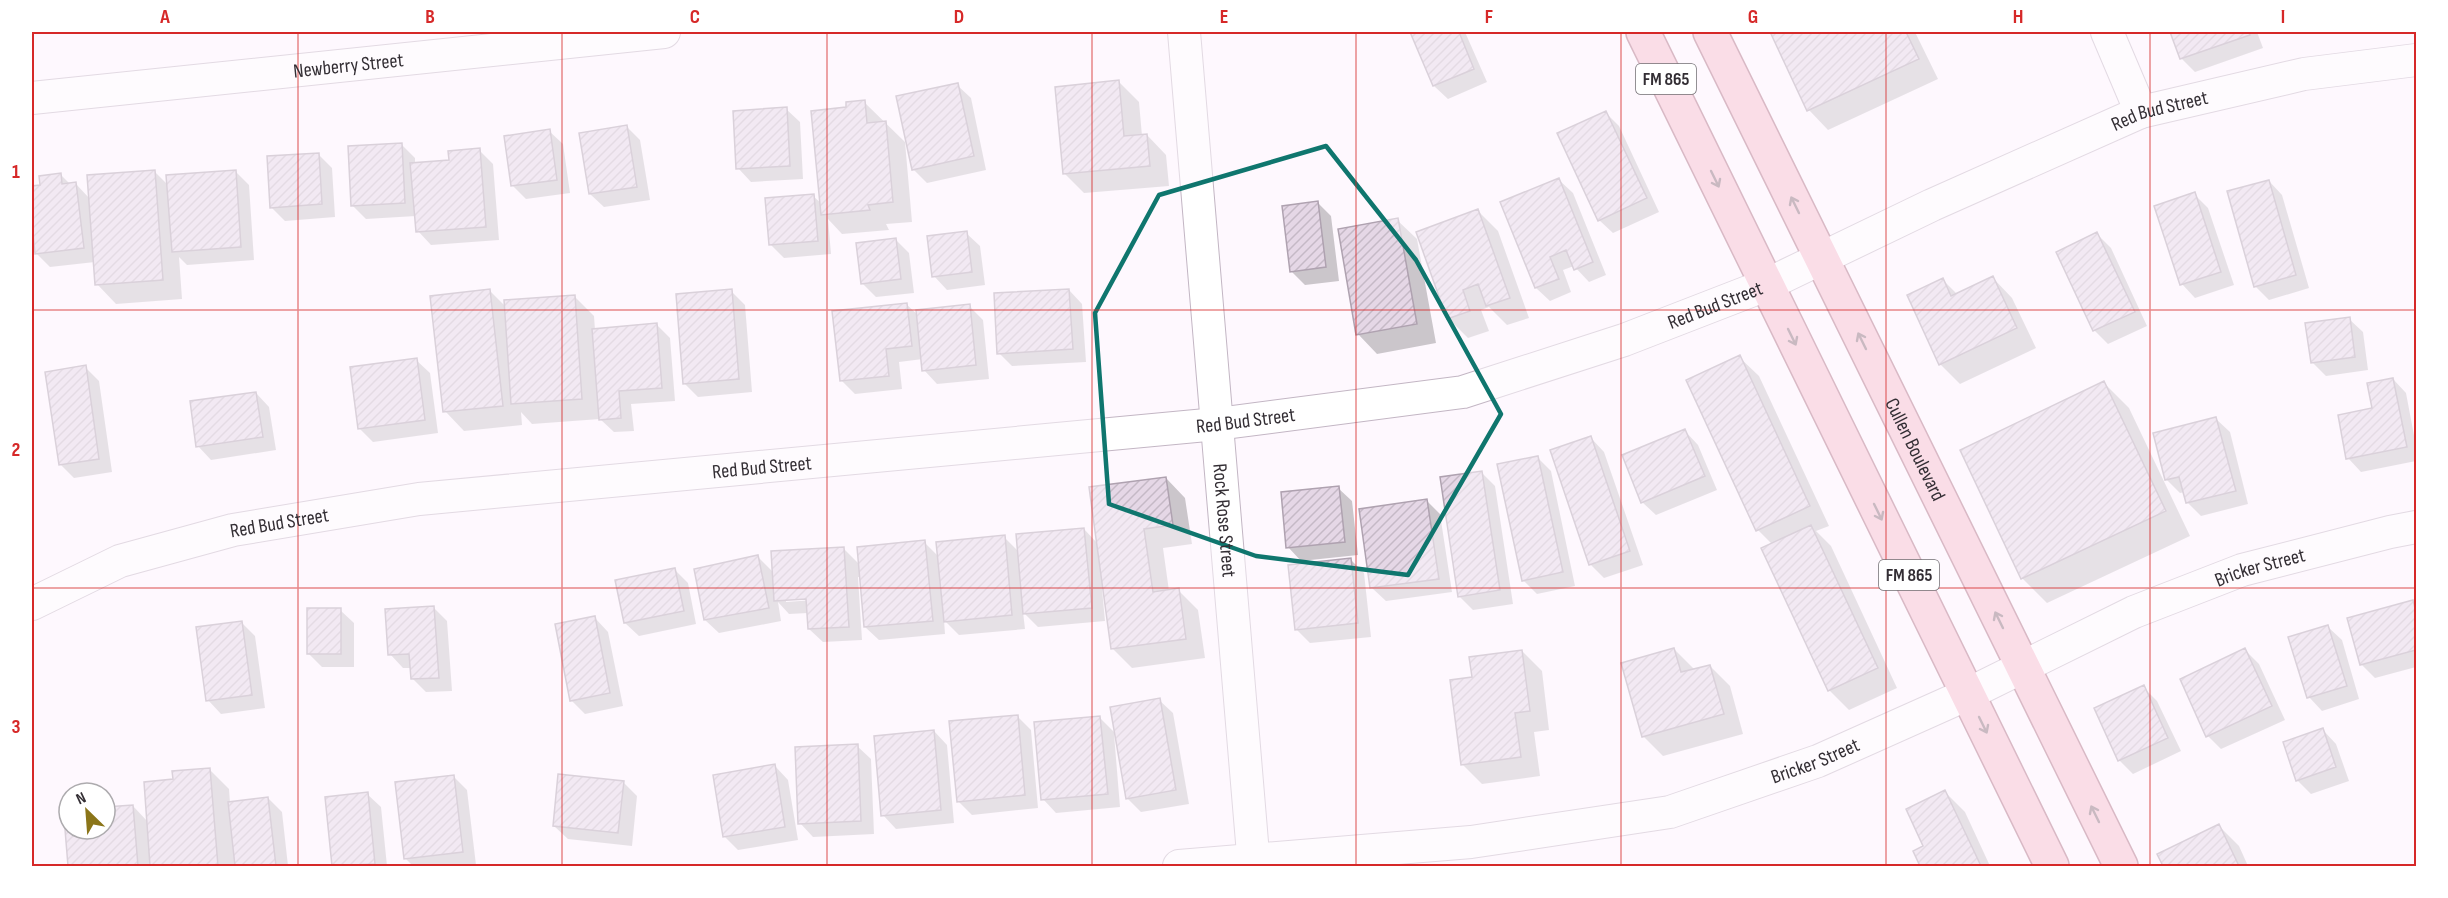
<svg xmlns="http://www.w3.org/2000/svg" width="2448" height="898" viewBox="0 0 2448 898" font-family="'Sofia Sans Condensed',sans-serif">
<style>
.shadow{fill:#0003;fill-rule:evenodd}
.building{fill:url(#building-hatch);stroke:#afa2b0;stroke-width:1.5}
.lines{fill:none;stroke-linecap:round;stroke-linejoin:round}
.minor-casing{stroke:#c3b6c4;stroke-width:34}
.primary-casing{stroke:#ad6e82;stroke-width:36}
.minor{stroke:#fff;stroke-width:32}
.primary{stroke:#f5bccd;stroke-width:33}
.oneway{stroke:#8a6e79}
.marked{fill:none;stroke:#0f766e;stroke-width:4.5;stroke-linejoin:round}
.grid{fill:none;stroke:#d62828;stroke-width:1.5;stroke-opacity:0.55}
.labels{text-anchor:middle;stroke-width:6;stroke-linejoin:round;paint-order:stroke}
.shield{fill:#fff;stroke:#706d71;stroke-width:1.5}
.shield-label{font-size:18px;font-weight:bold;fill:#332e34}
.street-label{font-size:20px;fill:#332e34;stroke:#fff}
.neatline{fill:none;stroke:#d62828;stroke-width:2}
.grid-label{font-size:20px;text-anchor:middle;font-weight:bold;fill:#d62828}
</style>
<defs>
<pattern id="building-hatch" width="6" height="6" patternUnits="userSpaceOnUse" patternTransform="scale(1.5)"><rect width="6" height="6" fill="#e5d7e6"/><path d="M-1 1l2-2M0 6l6-6M5 7l2-2" fill="none" stroke="#c5b9c6"/></pattern>
</defs>
<rect width="100%" height="100%" fill="#fef8fe"/>
<path class="shadow" d="M1411,32H1465L1487,82L1448,99L1434,86Z
M1779,32H1915L1938,79L1828,130L1809,110L1773,34Z
M2172,32H2257L2263,48L2195,72L2181,58Z
M1119,82L1139,102L1142,136L1147,135L1166,155L1169,186L1084,193L1064,173Z
M957,85L971,98L986,170L927,183L913,169Z
M864,102L905,142L912,222L886,224L889,230L842,234L828,219L831,254L784,258L770,244L813,196L822,204L848,108Z
M786,109L800,122L803,179L751,182L738,168Z
M1606,113L1619,126L1659,212L1613,233L1599,220Z
M627,127L640,140L650,200L604,207L590,194Z
M549,131L563,144L570,193L526,199L513,186Z
M401,144L415,158V164L450,161L479,150L493,164L499,240L431,245L418,231L416,216L366,219L352,205Z
M318,154L332,168L335,217L285,221L272,208Z
M235,171L249,185L254,260L187,265L179,257L182,299L116,304L97,284L95,262L50,267L36,253L32,188L42,187L61,175L70,184H76L90,199L155,172L169,186Z
M1559,180L1573,193L1606,275L1589,282L1574,266L1563,270L1571,292L1550,301L1536,288Z
M2269,181L2282,195L2309,288L2269,300L2255,286Z
M2194,194L2208,208L2234,285L2195,298L2182,284Z
M1317,202L1331,216L1339,281L1305,285L1292,272Z
M1478,211L1498,231L1529,318L1507,325L1489,307L1481,310L1489,331L1468,338L1449,319L1418,233Z
M1397,220L1417,239L1436,343L1377,354L1358,334Z
M966,233L980,246L985,285L947,290L934,276Z
M2097,234L2111,248L2147,326L2108,344L2094,330L2058,252Z
M896,240L909,253L914,293L876,297L862,283Z
M1993,278L2012,298L2036,348L1960,384L1940,364L1943,280L1958,295Z
M1069,290L1082,304L1086,362L1012,366L999,353Z
M490,291L506,307L574,296L594,316L595,330L656,324L670,338L675,401L631,404L634,431L614,432L600,419L532,424L521,412L522,425L464,431L445,411Z
M731,291L745,305L752,392L698,397L684,383Z
M906,304L918,315L969,306L983,320L989,379L937,384L924,370L923,359L899,362L902,389L855,394L842,381Z
M2349,319L2363,332L2368,370L2326,376L2312,362Z
M1739,357L1759,376L1829,526L1816,531L1831,546L1897,688L1849,710L1829,690L1772,544L1758,530Z
M416,360L430,373L438,433L373,442L359,428Z
M85,367L99,381L112,472L74,478L60,464Z
M2393,379L2406,393L2416,446V461L2361,472L2348,458L2374,409Z
M2104,383L2129,408L2190,536L2047,603L2022,578Z
M256,393L269,407L276,450L211,460L198,446Z
M2216,419L2230,432L2248,504L2201,516L2188,503L2185,492L2180,493L2166,479Z
M1685,431L1698,445L1717,490L1656,515L1642,502Z
M1591,438L1604,452L1643,565L1604,578L1590,564Z
M1537,457L1551,471L1575,586L1537,594L1523,580Z
M1481,472L1495,486L1513,604L1473,610L1459,596Z
M1166,478L1185,498L1192,544L1163,548L1169,591L1178,590L1198,610L1205,658L1132,668L1113,649L1104,589H1102L1105,621L1038,627L1023,612L1025,629L959,635L944,620L945,634L879,640L865,627L861,577H858L862,640L823,642L809,629L808,613L789,614L778,602L781,621L719,633L705,620L758,557L774,573L844,549L860,565L924,542L939,557L1004,537L1019,552L1084,529L1098,544ZM813,597L814,600L786,602V598Z
M1338,488L1352,501L1358,555L1301,561L1288,547Z
M1427,501L1440,514L1452,592L1386,601L1372,588Z
M1350,559L1364,573L1371,637L1310,643L1297,630Z
M675,570L688,583L696,624L639,636L625,623Z
M2413,602L2416,605V667L2375,678L2361,664Z
M433,607L447,621L452,691L426,692L412,678L411,668H403L390,654Z
M340,610L354,623V667H322L308,653Z
M595,618L608,632L623,706L585,714L571,700Z
M242,623L255,636L265,708L221,714L208,700Z
M2328,627L2342,640L2359,699L2322,711L2309,697Z
M1674,649L1694,669L1710,666L1730,686L1743,734L1663,756L1643,736Z
M2245,650L2259,664L2285,720L2221,749L2208,736Z
M1522,651L1542,671L1549,730L1534,732L1540,776L1482,784L1462,764L1474,679Z
M2143,687L2157,701L2181,751L2133,774L2119,760Z
M1159,700L1173,713L1189,804L1141,812L1127,798L1116,734H1114L1120,807L1056,813L1043,799L1100,718L1116,734Z
M1017,716L1031,730L1038,808L972,815L958,801Z
M2323,730L2336,744L2349,781L2311,794L2297,780Z
M934,731L947,745L954,823L896,829L883,815Z
M857,746L871,759L874,834L813,837L800,823Z
M775,766L788,780L798,840L738,850L724,836Z
M209,769L229,789L230,803L268,798L282,812L288,866H69L65,819H69V829H105V808L133,806L148,822L174,780Z
M453,776L467,790L476,865L413,866L405,858Z
M623,782L637,796L632,846L568,839L554,826Z
M1945,792L1965,812L1990,866H1922L1915,851L1925,847Z
M367,794L381,807L387,866H334L327,798Z
M2219,826L2239,846L2248,866H2165L2159,854Z"/>
<path class="building" d="M1410,32H1459L1474,69L1433,86Z
M1776,32H1906L1919,59L1807,111L1771,34Z
M2170,32H2249L2250,35L2180,59Z
M1119,80L1124,136L1147,134L1150,166L1063,174L1055,87Z
M958,83L974,156L912,170L896,96Z
M865,100L867,123L886,121L893,202L868,205L870,210L821,215L811,111L846,107V102Z
M787,107L790,166L736,169L733,111Z
M1606,111L1647,198L1598,221L1557,133Z
M627,125L637,187L589,194L579,133Z
M550,129L557,180L511,186L504,136Z
M402,143L405,203L351,206L348,146Z
M480,148L486,227L416,232L410,163L449,160L448,151Z
M319,153L322,204L270,208L267,156Z
M155,170L163,280L95,285L87,175Z
M236,170L241,247L172,252L166,175Z
M61,173L62,184L76,182L84,248L35,254L32,223V186L40,185L39,176Z
M1559,178L1593,262L1574,270L1566,250L1550,257L1559,279L1535,288L1500,202Z
M2269,180L2296,275L2254,287L2227,191Z
M2195,192L2221,272L2180,285L2154,206Z
M814,194L818,241L769,245L765,198Z
M1318,201L1326,267L1290,272L1282,206Z
M1478,209L1510,298L1486,306L1478,284L1463,290L1470,311L1447,319L1416,232Z
M1398,218L1417,324L1356,335L1338,229Z
M967,231L972,272L932,277L927,236Z
M2097,232L2135,312L2093,331L2056,252Z
M896,238L901,279L861,284L856,243Z
M1993,276L2017,328L1939,365L1907,295L1943,278L1951,296Z
M490,289L503,406L443,412L430,296Z
M732,289L739,379L683,384L676,294Z
M1069,289L1073,349L997,354L994,293Z
M575,295L582,399L511,404L504,300Z
M907,303L912,346L886,349L889,376L840,381L832,311Z
M970,304L976,365L922,371L916,310Z
M2350,317L2355,357L2311,363L2305,323Z
M657,323L662,388L619,391L621,418L599,420L592,329Z
M1740,355L1810,506L1756,531L1686,380Z
M417,358L425,420L358,429L350,367Z
M86,365L99,459L59,465L45,372Z
M2393,378L2407,447L2346,459L2338,415L2372,408L2367,383Z
M2104,381L2166,511L2021,579L1960,450Z
M256,392L263,437L196,447L190,401Z
M2216,417L2236,491L2186,503L2179,477L2165,480L2153,433Z
M1685,429L1705,476L1641,503L1622,455Z
M1591,436L1630,551L1589,565L1550,450Z
M1538,456L1563,572L1522,581L1497,464Z
M1482,471L1500,590L1458,597L1440,477Z
M1166,477L1173,525L1144,529L1153,592L1179,588L1186,639L1111,649L1089,487Z
M1339,486L1345,542L1286,548L1281,492Z
M1427,499L1439,579L1370,588L1359,509Z
M1811,525L1878,668L1828,691L1761,548Z
M1084,528L1092,608L1023,614L1016,534Z
M1005,535L1012,615L944,622L936,542Z
M925,540L933,621L864,627L857,547Z
M844,547L849,627L808,629L806,599L774,601L771,551Z
M758,555L769,608L704,620L694,569Z
M1351,558L1358,623L1295,630L1288,565Z
M675,568L684,611L624,623L615,580Z
M2413,600L2416,612V650L2360,665L2347,618Z
M434,606L439,678L411,679L409,654L388,655L385,609Z
M307,608H341V654H307Z
M595,616L610,693L570,701L555,624Z
M242,621L252,695L206,701L196,627Z
M2328,625L2347,686L2307,698L2288,637Z
M1674,648L1681,672L1710,665L1724,714L1642,737L1621,663Z
M2245,648L2272,706L2206,737L2180,679Z
M1522,650L1530,711L1515,713L1521,757L1461,765L1450,680L1472,677L1469,657Z
M2144,685L2168,738L2118,761L2094,708Z
M1160,698L1176,790L1126,799L1110,707Z
M1018,715L1025,795L957,802L949,721Z
M1100,716L1108,794L1041,800L1034,722Z
M2323,728L2336,767L2296,781L2283,742Z
M934,730L941,810L881,816L874,736Z
M858,744L861,821L798,824L795,747Z
M775,764L785,827L723,837L713,775Z
M210,768L218,866H150L144,782L173,779L172,771Z
M558,774L624,781L618,833L553,826Z
M454,775L463,852L404,859L395,782Z
M1945,790L1981,866H1920L1913,851L1923,846L1906,809Z
M368,792L375,864L332,866L325,797Z
M268,797L276,866H235L228,802Z
M133,805L138,866H68L64,817H69V829H105V807Z
M2219,824L2239,866H2163L2157,854Z"/>
<g class="lines">
<defs>
<g id="minor">
<path id="s1" d="M1184,32L1254,866"/>
<path d="M2107,32L2141,112"/>
<path id="s2" d="M32,98L664,32"/>
<path id="s3" d="M32,604L120,561L233,530L419,499L1217,424L1463,392L1624,340L1766,285L1932,205L2141,112L2304,74L2416,60"/>
<path id="s4" d="M1179,866L1471,842L1670,812L1818,761L1968,694L2134,612L2242,570L2390,532L2416,527"/>
</g>
<g id="primary">
<path d="M1643,32L2052,866"/>
<path id="s5" d="M1710,32L2121,866"/>
</g>
</defs>
<use href="#minor" class="minor-casing"/>
<use href="#primary" class="primary-casing"/>
<use href="#minor" class="minor"/>
<use href="#primary" class="primary"/>
</g>
<defs><path id="oneway-shaft" d="M-6 0H5M1.5-3L5.5 0L1.5 3" fill="none" stroke-width="1.6" stroke-linecap="round" stroke-linejoin="round" transform="scale(1.5)"/></defs>
<g class="oneway">
<use href="#oneway-shaft" transform="translate(1715 179) rotate(64)"/>
<use href="#oneway-shaft" transform="translate(1795 205) rotate(-116)"/>
<use href="#oneway-shaft" transform="translate(1792 337) rotate(64)"/>
<use href="#oneway-shaft" transform="translate(1862 341) rotate(-116)"/>
<use href="#oneway-shaft" transform="translate(1878 512) rotate(64)"/>
<use href="#oneway-shaft" transform="translate(1999 620) rotate(-116)"/>
<use href="#oneway-shaft" transform="translate(1983 725) rotate(64)"/>
<use href="#oneway-shaft" transform="translate(2095 814) rotate(-116)"/>
</g>
<path d="M0 0H2448V898H0ZM1326,146L1416,260L1501,414L1408,575L1256,556L1109,504L1095,313L1159,195Z" fill="#fef8fe" fill-opacity=".55" fill-rule="evenodd"/>
<path class="marked" d="M1326,146L1416,260L1501,414L1408,575L1256,556L1109,504L1095,313L1159,195Z"/>
<path class="grid" d="M298,32V866M562,32V866M827,32V866M1092,32V866M1356,32V866M1621,32V866M1886,32V866M2150,32V866M32,310H2416M32,588H2416"/>
<g class="labels">
<g class="shield">
<rect x="1636" y="64" width="60" height="30" rx="4.5"/>
<rect x="1879" y="560" width="60" height="30" rx="4.5"/>
</g>
<g class="shield-label">
<text x="1666" y="85">FM 865</text>
<text x="1909" y="581">FM 865</text>
</g>
<g class="street-label">
<text dy="7" stroke="none"><textPath href="#s2" startOffset="318">Newberry Street</textPath></text>
<text dy="7" stroke="none"><textPath href="#s3" startOffset="2206">Red Bud Street</textPath></text>
<text dy="7" stroke="none"><textPath href="#s3" startOffset="1720">Red Bud Street</textPath></text>
<text dy="7" stroke="none"><textPath href="#s3" startOffset="1234">Red Bud Street</textPath></text>
<text dy="7" stroke="none"><textPath href="#s5" startOffset="465">Cullen Boulevard</textPath></text>
<text dy="7" stroke="none"><textPath href="#s3" startOffset="748">Red Bud Street</textPath></text>
<text dy="7" stroke="none"><textPath href="#s1" startOffset="490">Rock Rose Street</textPath></text>
<text dy="7" stroke="none"><textPath href="#s3" startOffset="262">Red Bud Street</textPath></text>
<text dy="7" stroke="none"><textPath href="#s4" startOffset="1134">Bricker Street</textPath></text>
<text dy="7" stroke="none"><textPath href="#s4" startOffset="648">Bricker Street</textPath></text>
</g>
</g>
<rect width="2448" height="898" fill="none" stroke="#ffffff" stroke-width="66"/>
<g transform="translate(87 811) rotate(335)"><circle r="28" fill="#ffffff" stroke="#adabae" stroke-width="1.5"/>
<path d="M0-4.5L10 22L0 15L-10 22Z" fill="#8b7519"/>
<text y="-9" font-size="16" font-weight="bold" text-anchor="middle" fill="#332e34">N</text>
</g>
<rect x="33" y="33" width="2382" height="832" class="neatline"/>
<g class="grid-label">
<text x="165" y="23">A</text>
<text x="430" y="23">B</text>
<text x="695" y="23">C</text>
<text x="959" y="23">D</text>
<text x="1224" y="23">E</text>
<text x="1489" y="23">F</text>
<text x="1753" y="23">G</text>
<text x="2018" y="23">H</text>
<text x="2283" y="23">I</text>
<text x="16" y="178">1</text>
<text x="16" y="456">2</text>
<text x="16" y="733">3</text>
</g>
</svg>
